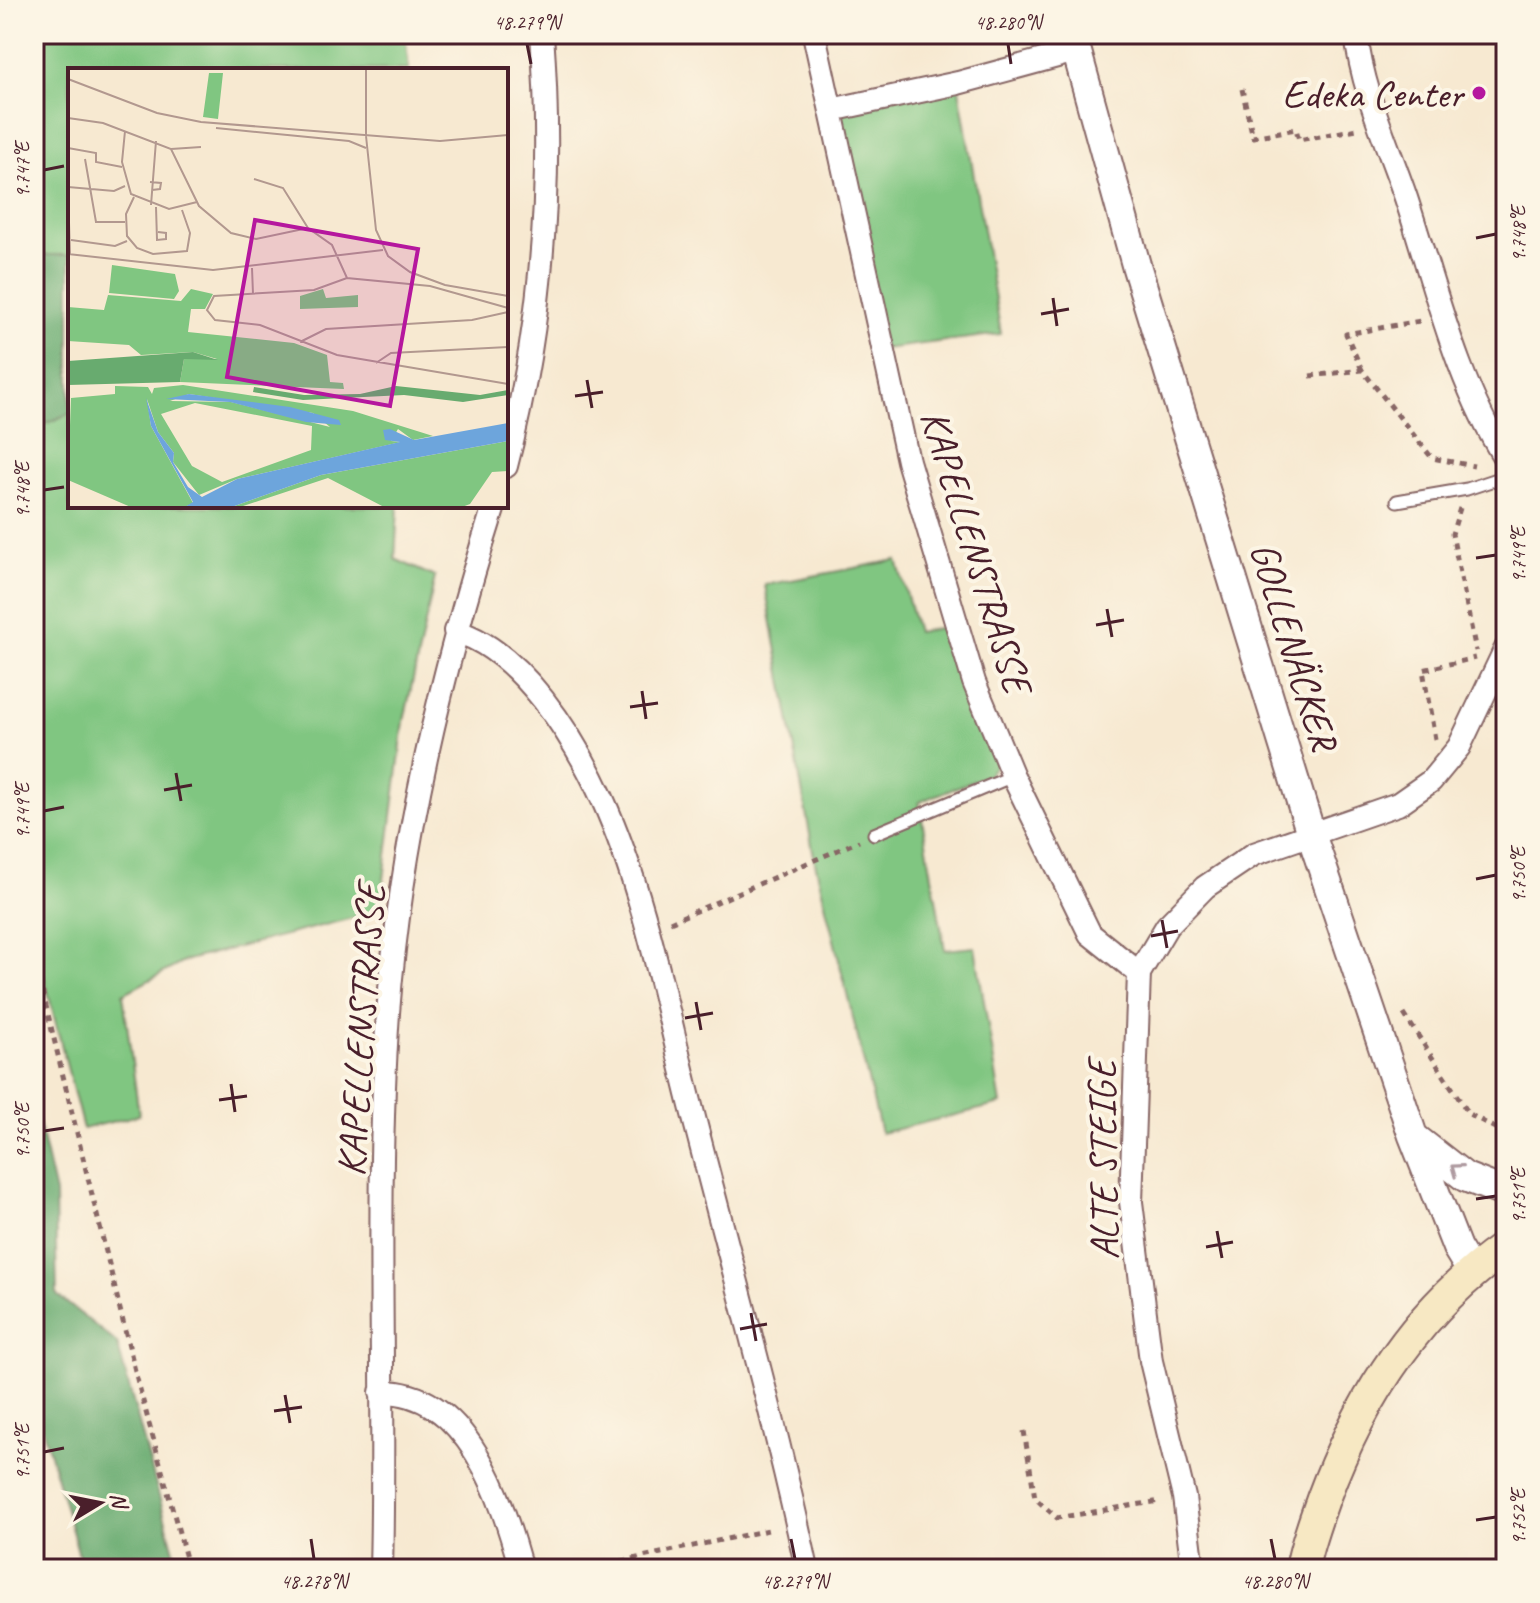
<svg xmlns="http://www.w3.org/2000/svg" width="1540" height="1603" viewBox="0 0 1540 1603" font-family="Caveat,sans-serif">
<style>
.green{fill:#80c681;stroke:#657256;stroke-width:2}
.forest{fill:#68ab6f;stroke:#59654d;stroke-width:2}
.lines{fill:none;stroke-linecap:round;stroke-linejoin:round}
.service-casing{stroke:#876665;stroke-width:15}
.minor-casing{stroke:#876665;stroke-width:26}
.tertiary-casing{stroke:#876665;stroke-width:32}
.secondary-casing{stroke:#876665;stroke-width:36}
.path{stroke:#876665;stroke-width:5;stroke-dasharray:6 6;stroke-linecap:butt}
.service{stroke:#fff;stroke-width:11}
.minor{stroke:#fff;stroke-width:22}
.tertiary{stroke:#fff;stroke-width:28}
.secondary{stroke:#f7e8c3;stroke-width:32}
.oneway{stroke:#ae9aa0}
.ticks{fill:none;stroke:#4a1f2b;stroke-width:3}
.poi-dot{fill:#b5179e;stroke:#fcf5e5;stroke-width:3}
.labels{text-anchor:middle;stroke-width:8;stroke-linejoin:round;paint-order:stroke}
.poi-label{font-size:40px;fill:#4a1f2b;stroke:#fcf5e5;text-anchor:end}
.street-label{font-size:40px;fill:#4a1f2b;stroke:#fcf5e5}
.inset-road{fill:none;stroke:#b2988f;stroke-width:2}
.view{fill:#b5179e;fill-opacity:0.15;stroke:#b5179e;stroke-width:4}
.inset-edge{fill:none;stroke:#4a1f2b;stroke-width:4}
.neatline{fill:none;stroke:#4a1f2b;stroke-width:3}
.ticks-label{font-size:20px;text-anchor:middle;fill:#4a1f2b}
</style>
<rect width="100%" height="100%" fill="#fcf5e5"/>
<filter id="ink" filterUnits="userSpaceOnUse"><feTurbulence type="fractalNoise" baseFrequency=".0125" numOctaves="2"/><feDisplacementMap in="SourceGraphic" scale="16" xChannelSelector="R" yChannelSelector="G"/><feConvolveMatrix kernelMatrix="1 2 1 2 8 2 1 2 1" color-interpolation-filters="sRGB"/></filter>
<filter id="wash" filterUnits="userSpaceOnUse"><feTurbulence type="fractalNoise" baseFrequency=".006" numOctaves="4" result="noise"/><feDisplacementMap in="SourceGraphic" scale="32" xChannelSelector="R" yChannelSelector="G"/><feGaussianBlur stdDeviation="1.8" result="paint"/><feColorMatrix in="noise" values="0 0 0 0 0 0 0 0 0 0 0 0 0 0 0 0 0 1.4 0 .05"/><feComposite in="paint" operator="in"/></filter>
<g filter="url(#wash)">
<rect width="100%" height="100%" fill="#f7e9d1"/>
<path class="green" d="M34,34H405L409,70H70V255H34Z
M958,83L1001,334L884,349L831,110Z
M34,363L45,423L70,413V506H398L395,559L435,577L404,721L380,911L187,960L123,994L139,1115L83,1129L34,938Z
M897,560L917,632L944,627L965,692L997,763L988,775L919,802L945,950L975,947L1001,1104L881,1133L815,862L765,585Z"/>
<path class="forest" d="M34,255H70V413L45,424L34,363Z
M34,1103L55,1193L57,1295L117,1343L179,1569H83L34,1399Z"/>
</g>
<g filter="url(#ink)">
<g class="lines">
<defs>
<path id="service" d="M1397,501L1467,489L1506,476
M874,834L1013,776"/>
<path id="minor" d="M814,34L908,461L974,682L1013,776L1090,934L1139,973
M1356,34C1362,90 1388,145 1406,198C1435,286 1456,381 1506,460
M831,110L958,83L1076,51
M506,466C543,324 553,180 542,34
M455,631C521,650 575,739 602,798C646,895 665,1004 691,1106C730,1260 774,1414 807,1569
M381,1392C468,1390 502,1500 521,1569
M381,1569C386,1384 375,1198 388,1013C401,840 442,671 494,506
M1193,1569L1184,1497L1151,1361L1131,1202L1139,973L1167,926L1205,887L1254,854L1398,804L1431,781L1459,747L1506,648"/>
<path id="tertiary" d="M1072,34L1136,265L1311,834L1413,1136L1457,1248L1471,1271
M1415,1138L1465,1177L1506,1193"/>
<path id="secondary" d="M1302,1569C1306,1545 1315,1522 1323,1499C1360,1399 1418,1308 1506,1247"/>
</defs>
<use href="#service" class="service-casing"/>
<use href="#minor" class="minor-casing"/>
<use href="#tertiary" class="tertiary-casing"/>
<use href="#secondary" class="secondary-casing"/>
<path class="path" d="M1242,89L1253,137L1296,129L1299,140L1357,129
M1362,370L1346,334L1420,321
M1310,376L1362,370L1432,458L1474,466
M1460,508L1452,534L1476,651
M1435,739L1423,670L1475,658
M670,922L859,841
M34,957L138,1383L189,1569
M1404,1014L1469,1114L1506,1134
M1024,1431L1035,1498L1057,1518L1160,1501
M586,1569L773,1529"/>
<use href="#service" class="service"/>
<use href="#minor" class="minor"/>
<use href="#tertiary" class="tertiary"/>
<use href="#secondary" class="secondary"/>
</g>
<defs><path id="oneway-chevron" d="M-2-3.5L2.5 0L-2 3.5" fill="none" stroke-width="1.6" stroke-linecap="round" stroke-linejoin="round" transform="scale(2)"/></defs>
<use class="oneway" href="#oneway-chevron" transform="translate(1456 1169) rotate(-144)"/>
</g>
<path class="ticks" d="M527,44L531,64M1008,44L1011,64M44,170L64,166M1476,238L1496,234M1053,298L1057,326M1041,314L1069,309M587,380L592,408M575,396L603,392M44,490L64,487M1476,558L1496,555M1107,609L1112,637M1096,625L1124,620M642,691L646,719M630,707L658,703M176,773L181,801M164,790L192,785M44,811L64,807M1476,879L1496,875M1162,920L1167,948M1151,936L1178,931M696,1002L701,1030M685,1018L713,1013M231,1084L235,1112M219,1100L247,1096M44,1131L64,1128M1476,1199L1496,1196M1217,1231L1222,1258M1206,1247L1233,1242M751,1313L756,1341M740,1329L767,1324M285,1395L290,1423M274,1411L302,1407M44,1452L64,1448M1476,1520L1496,1517M311,1539L314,1559M791,1539L795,1559M1271,1539L1275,1559"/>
<circle class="poi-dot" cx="1479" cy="93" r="8"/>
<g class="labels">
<g class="poi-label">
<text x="1463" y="107">Edeka Center</text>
</g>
<g class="street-label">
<text transform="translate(977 551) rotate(73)" y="14">KAPELLENSTRASSE</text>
<text transform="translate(1295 646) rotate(73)" y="14">GOLLENÄCKER</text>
<text transform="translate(360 1030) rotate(-86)" y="14">KAPELLENSTRASSE</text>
<text transform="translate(1102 1160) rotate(-91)" y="14">ALTE STEIGE</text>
</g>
</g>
<g transform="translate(68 68)">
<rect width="440" height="440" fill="#f7e9d1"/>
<path d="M141,5H155L150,51L135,49ZM44,197L107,206L111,223L106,231L41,225ZM123,221L145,226L137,241H123L120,264L226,275L259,287L262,314L275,315L276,321L112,314L116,291H149L125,284L73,287L61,277L0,273V239L36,242L40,227L113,233ZM255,221L258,230L290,227V239L232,241V228ZM115,317L285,343L365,368L345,372L330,361L323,373L333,374L169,411L131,427L105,394L106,385L90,364L79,331L83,358L125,435L115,440H65L0,412L3,330L47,326V318L80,319L84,326L86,320ZM121,326L245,345L262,359L163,334L102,333ZM127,335L244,358L243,382L154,414L124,398L93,346ZM440,373V403L424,404L402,436L394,439H316L260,410L169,440H161L253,407Z" fill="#80c681" fill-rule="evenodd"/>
<path d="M125,284L150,292L116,291L112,314L0,317V293ZM328,318L412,327L440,322V327L395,334L336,327L235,332L185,324L186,319L236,327L292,326Z" fill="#68ab6f"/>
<path d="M121,326L222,339L271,352L273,357L238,354L162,334L98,331ZM78,330L90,364L106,385L105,394L120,419L134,429L169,411L332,374L317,372L315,362L322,361L346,372L440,355V373L253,407L161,440H115L125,434L83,358Z" fill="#6da5dc"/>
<path class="inset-road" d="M0,11L89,45L133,54L372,73L440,67M0,50L35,55L103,81L131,138L163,165L188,171L240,160M148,60L281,73L298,80M57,63L54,94L63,126L101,141L129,134M298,68V0M298,68L308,162L320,188L342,204L377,217L440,228M0,80L28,85V94L54,99M103,81L133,79M17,91L28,154H57M186,111L215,120L240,160L264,177L279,210L362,218L440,240M82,114L93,115L92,121L84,122M0,119L46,123L57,118M0,123L2,186M66,129L58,146L59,168L69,180L85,186L119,183L122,165L114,142M83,137L88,73M88,139L89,172L98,171V165L90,164M3,172L47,178L59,173M0,186L145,202L315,182M184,200L185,226M279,210L246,222L146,228L139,242L147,252L192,257L269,287L440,316M440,244V269M232,274L258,261L404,252L440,244M308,295L323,285L440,279"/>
<path class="view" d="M187,152L350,181L322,338L159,309Z"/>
<rect width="440" height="440" class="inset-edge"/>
</g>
<rect width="1540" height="1603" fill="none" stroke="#fcf5e5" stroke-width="88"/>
<g transform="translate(100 1503) rotate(80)" stroke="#fcf5e5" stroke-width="6" paint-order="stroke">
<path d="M0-6L14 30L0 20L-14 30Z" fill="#4a1f2b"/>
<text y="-12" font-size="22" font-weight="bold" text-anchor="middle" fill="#4a1f2b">N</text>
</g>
<rect x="44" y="44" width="1452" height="1515" class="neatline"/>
<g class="ticks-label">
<text x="527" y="29">48.279°N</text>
<text x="1008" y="29">48.280°N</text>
<text transform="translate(22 170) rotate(-90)" y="7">9.747°E</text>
<text transform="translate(1518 234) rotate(-90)" y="7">9.748°E</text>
<text transform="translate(22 490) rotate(-90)" y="7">9.748°E</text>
<text transform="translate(1518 555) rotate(-90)" y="7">9.749°E</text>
<text transform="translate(22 811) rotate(-90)" y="7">9.749°E</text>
<text transform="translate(1518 875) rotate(-90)" y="7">9.750°E</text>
<text transform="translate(22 1131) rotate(-90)" y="7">9.750°E</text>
<text transform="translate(1518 1196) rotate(-90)" y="7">9.751°E</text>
<text transform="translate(22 1452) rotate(-90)" y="7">9.751°E</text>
<text transform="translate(1518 1517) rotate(-90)" y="7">9.752°E</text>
<text x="314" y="1588">48.278°N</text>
<text x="795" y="1588">48.279°N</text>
<text x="1275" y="1588">48.280°N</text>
</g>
</svg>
